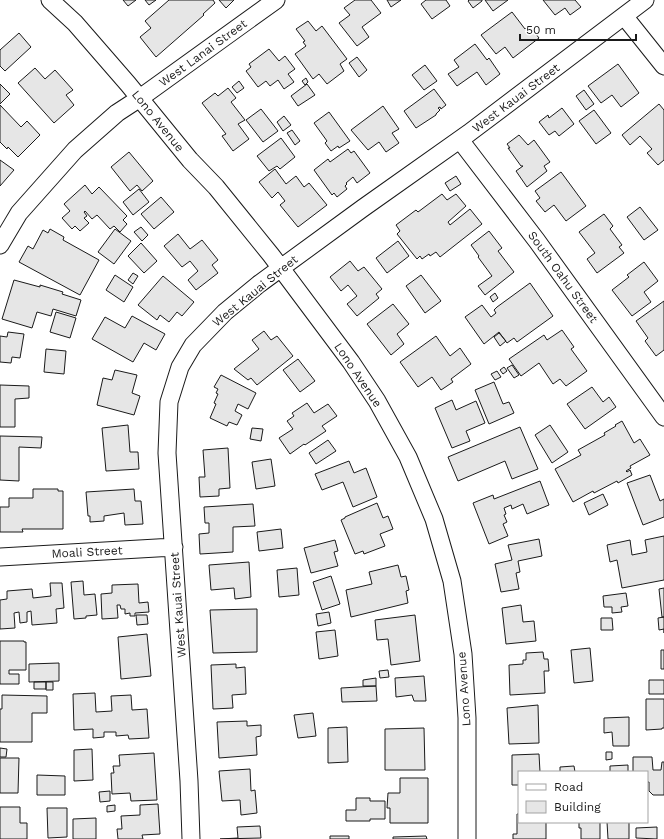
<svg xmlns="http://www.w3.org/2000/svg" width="664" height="839" viewBox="0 0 664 839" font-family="'Work Sans',sans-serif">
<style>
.building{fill:#e6e6e6;stroke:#1a1a1a}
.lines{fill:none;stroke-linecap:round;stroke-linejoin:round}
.minor-casing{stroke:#1a1a1a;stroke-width:19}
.minor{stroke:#fff;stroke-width:17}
.labels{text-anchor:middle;stroke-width:3;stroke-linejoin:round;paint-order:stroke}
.street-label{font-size:12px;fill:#1a1a1a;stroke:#fff}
</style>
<rect width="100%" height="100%" fill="#fff"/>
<path class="building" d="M123,0H136L128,6Z
M145,0H156L149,5Z
M169,0H213L215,3L203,14L204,15L156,57L140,37L151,28L145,21Z
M219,0H234L226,8Z
M355,0H371L381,13L362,27L369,37L357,46L339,23L350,15L344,8Z
M387,0H401L391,7Z
M426,0H446L450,6L432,19L421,4Z
M469,0H482V1L473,8L468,1Z
M485,0H508L493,11Z
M543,0H575L581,7L570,15L565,8L555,15Z
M512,12L525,29L529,25L539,38L513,58L505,47L496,54L481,35Z
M308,21L316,31L322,26L347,59L340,64L344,71L327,84L319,74L313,79L295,54L306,46L303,42L305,41L296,29Z
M19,33L31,47L5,71L0,66V50Z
M475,44L487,60L489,58L500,74L486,85L477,72L457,86L448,74L459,67L454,60Z
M269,49L279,61L285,56L295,69L288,74L294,82L284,89L278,80L270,86L266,81L258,87L246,71L251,67L249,64Z
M357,57L367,70L359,77L349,63Z
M618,64L639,93L621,107L612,95L601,103L588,86Z
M425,65L437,81L424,90L412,75Z
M35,68L45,79L55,70L73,90L66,95L74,105L54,123L18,83Z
M306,78L308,82L305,85L302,81Z
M239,81L244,88L237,93L232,87Z
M0,84L10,94L0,104Z
M307,84L315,95L298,106L291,96Z
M228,88L236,98L231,102L245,120L238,124L249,139L233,151L222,136L226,134L202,103L215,93L218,96Z
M434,89L446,105L441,109L440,107L438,108L440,110L436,114V115L416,128L404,111Z
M584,90L594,104L586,110L576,96Z
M659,104L664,110V160L658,165L647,153L652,149L640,136L630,145L622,135Z
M0,105L21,127L27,121L40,135L18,157L8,147L7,149L0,142Z
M383,106L399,129L392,133L399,143L386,152L379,142L368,150L351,130Z
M562,108L574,124L559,136L555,131L549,135L539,122L548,115L549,118Z
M261,109L278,131L263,142L246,120Z
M594,110L611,133L596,144L579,121Z
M329,112L350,141L339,148L338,146L331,151L325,143L327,141L314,123Z
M284,116L291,125L283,131L277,122Z
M292,130L300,141L295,145L287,133Z
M519,135L528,145L534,140L550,162L544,166L547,171L527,187L516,171L523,166H521L508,148H510L507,144Z
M281,138L295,157L280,169L277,166L269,171L257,156Z
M348,149L351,153L354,151L370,173L357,183L353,177L346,183L347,184L345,186L347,189L337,197L334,193L332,195L314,170L328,159L330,162Z
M129,152L153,181L142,191L137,185L130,191L111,167Z
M0,160L14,170L0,186Z
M275,169L286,184L296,176L304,187L309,183L327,205L298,227L280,205L285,201L278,192L272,198L259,182Z
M561,172L586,206L566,221L554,205L545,212L536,201L540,198L535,191Z
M456,176L461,184L450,191L445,183Z
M85,185L92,194L99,187L127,216L123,220L127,224L120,232L114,226L110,229L97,215L92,219L85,211L84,212L87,216L84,218L89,223L80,231L75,226L72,229L62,218L70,211L64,204Z
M139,189L149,202L133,215L123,202Z
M442,194L447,200L456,194L466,206L448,222L450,225L470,209L482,224L440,257L436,252L430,256L429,254L422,259L420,256L417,259L397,234L400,231L396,225L416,210L418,212Z
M161,197L174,212L154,229L141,214Z
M640,207L658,230L644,240L627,217Z
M604,214L613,226L610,229L622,245L619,247L624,253L597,273L587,259L595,253L579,232Z
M141,227L148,235L142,241L134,232Z
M50,229L64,237L63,240L99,260L80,295L19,262L28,246L33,249L43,230L48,233Z
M115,229L131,241L114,264L98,252Z
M489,231L502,248L498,251L514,272L485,295L478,286L492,276L478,257L479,256L471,245Z
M178,234L190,249L202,240L218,260L212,265L218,273L196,290L188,280L198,271L190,261L182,267L164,246Z
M398,241L409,256L387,273L376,258Z
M141,243L157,261L144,273L128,256Z
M350,261L358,271L364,267L382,289L376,294L379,298L357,316L347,304L357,296L348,285L341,291L330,277Z
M644,262L658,281L644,292L651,302L632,316L612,290L629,277L627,275Z
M133,273L138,276L133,284L128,280Z
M115,275L133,287L124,302L106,290Z
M421,275L441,301L425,313L406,286Z
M163,276L194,302L182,316L177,312L169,322L160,315L157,320L138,305Z
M14,280L40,287V285L63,292L62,294L81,300L76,316L53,309L51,316L37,312L32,328L2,319Z
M530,283L553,316L517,342L514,338L507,343L499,332L484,344L465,317L482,305L491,317L496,313L494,310L497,307Z
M495,293L498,298L493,302L490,297Z
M664,301V350L656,356L645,341L648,338L636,321Z
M393,304L409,324L397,334L404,344L391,355L367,324Z
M56,312L76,318L70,338L50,332Z
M132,316L165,334L156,350L144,343L133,362L92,339L105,317L125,328Z
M562,330L574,347L571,349L587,371L566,386L560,379L553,384L539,363L521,376L509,359L544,335L547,340Z
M264,331L271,340L277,336L293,356L257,385L251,378L248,380L234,369L259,349L252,340Z
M8,332L24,334L20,358L12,357L11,363L0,362V336L7,337Z
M499,333L506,341L500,346L494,337Z
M436,336L450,356L460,348L471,364L451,379L453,382L441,390L432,377L418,387L400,362Z
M46,349L66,351L64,374L44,372Z
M298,359L315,381L300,392L283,370Z
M512,365L519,375L514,378L507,368Z
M504,367L507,371L503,374L500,370Z
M115,370L137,375L132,393L140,396L134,415L97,405L103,378L112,380Z
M497,371L501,377L495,380L491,374Z
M221,375L256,393L248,409L238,404L235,411L242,415L237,425L229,422L227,426L210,418L216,404L214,403L218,394L216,393L218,389L214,387Z
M494,382L503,404L509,402L514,413L489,424L475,390Z
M0,385L29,386V398L15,399V427H0Z
M592,387L603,402L609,397L616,407L585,429L567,404Z
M452,400L456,410L476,401L485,423L466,431L470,441L452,448L435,408Z
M307,403L314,413L328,404L337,416L322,426L326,431L305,445L304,444L290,454L279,438L293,429L287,421L294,416L292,413Z
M622,421L634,443L640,439L650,455L630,466L631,468L626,471L627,472L630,470L632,475L618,483L617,481L594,493L593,491L573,502L555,469L581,455L578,450L605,435L604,433L616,426L615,425Z
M128,425L130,452H138L139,469L106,471L102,428Z
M550,425L568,452L552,463L535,435Z
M520,427L538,469L512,479L505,461L458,481L448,457Z
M252,428L263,429L261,441L250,439Z
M0,436L42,437L41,448L19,447V481L0,480Z
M328,440L336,451L316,464L309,453Z
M228,448L230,488L219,489V496L200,497L199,477H205L203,450Z
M271,459L275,486L256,489L252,462Z
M349,461L354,473L366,468L377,497L353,507L343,482L322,490L315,474Z
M650,475L660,501L664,499V517L643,525L627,483Z
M540,481L549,505L527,514L523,504L512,509L511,505L504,508L506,514L504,515L507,522L503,524L508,536L489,544L473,503L493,495L494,499Z
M33,489H58V491H63V529H22L23,532H0V507H9V498H33Z
M134,489L135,501H141L143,524L125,525L124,513L104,516V521L90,522V516H88L86,492Z
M603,494L608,505L589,515L584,503Z
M377,503L383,518L388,516L393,529L380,534L385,546L364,554L363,551L355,554L341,520L345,518V517Z
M253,504L255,526L233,527V552L200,554L199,534L209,533V523H205L204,507Z
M281,529L283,548L259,551L257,532Z
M664,536V580L622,588L617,560L610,562L607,545L630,540L632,555L647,552L645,540Z
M539,539L542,556L518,561L520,572L516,573L519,589L501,592L495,564L512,560L508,545Z
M335,540L338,551L334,552L338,566L311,573L304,548Z
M249,562L251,597L235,599L234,588L211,590L209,565Z
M398,565L401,577L406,576L409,590L406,591L408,603L351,617L346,590L372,584L369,572Z
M297,568L299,595L279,597L277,570Z
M331,576L340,604L322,610L313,582Z
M83,581L84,595L95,594L97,615L86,616V618L74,619L71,582Z
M50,583H62L64,608L56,609L57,623L32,625L31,611L27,612V622L20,623L19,612L14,613L15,628L0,629V600L7,599V591L32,589L33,598L51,596Z
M138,584L139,603L148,602L149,612L135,613V616H130V613L125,614V609H121L120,605H117L118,618L102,619L101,594L112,593V585Z
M664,588V617H662L659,589Z
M626,593L628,606L621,607L622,612L612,613V607H604L603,596Z
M521,605L523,622L534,621L536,641L506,644L502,608Z
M257,609V652L213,653L210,610Z
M329,612L331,623L318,626L316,614Z
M136,615H147L148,624L137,625Z
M415,615L420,661L391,665L388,639L377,640L375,620Z
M664,617V633V629L659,630L658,618Z
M601,618H612L613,630H601Z
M335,630L338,656L319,659L316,632Z
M147,634L151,676L121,679L118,637Z
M0,641H24V642H26V670H9V674H19V684H0Z
M590,648L593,681L574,683L571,650Z
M661,650H664V669H661Z
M543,652L544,659H548L549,671H544L545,693L510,695L509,665L523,664V660H526V653Z
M59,663V681L29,682V664Z
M236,664V668L245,667L246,694L232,695L233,708L213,709L211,665Z
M388,670L389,677L380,678L379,671Z
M424,676L426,701H414L412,695L396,697L395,678Z
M376,678V686H363V680Z
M649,680H664V694H649Z
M34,682H46V689H34Z
M46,682H53V690H46Z
M376,686L377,701L342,702L341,688Z
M95,693L96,712L112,711L111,696L131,695L132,710L147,709L149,738L129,739L128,735L116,736V732H104V737L93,738V729L74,730L73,694Z
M2,695L47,696V713H32V742H0V709H2Z
M646,699H664V728H662V729L646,730Z
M538,705L539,743L509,744L507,708Z
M313,713L316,736L298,738L294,715Z
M629,717V746H613L612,732L604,733V718Z
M247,721V726L261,725V736L256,737L257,755L219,758L217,722Z
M347,727L348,762L328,763V728Z
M424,728L425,770H385V729Z
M0,748L7,749L6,757H0Z
M92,749L93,780L74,781V750Z
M606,752H612V759L606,760Z
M154,753L157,800L131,801L130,793L112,794L111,773H114L113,766H120L119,755Z
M539,754L540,772H519V785H512V755Z
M633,757H652L653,770H661L662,762H664V795H653L649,791V782H647V772H633Z
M0,758H19L18,793H0Z
M628,765V772H610V766Z
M574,766L575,772H560V767Z
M250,769L251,791L255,790L257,813L241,815L240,800L222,801L219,771Z
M37,775L65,776V795H37Z
M400,778H428V823H390V808H387L388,793H400Z
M110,791V801L100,802L99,792Z
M356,798H370V801H385V819H370V821H346V810H356Z
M158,804L160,834L142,835L143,839H118L117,829H122L121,816L140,815V805Z
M115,805V811L107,812V806Z
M0,807H20V823H27V839H0Z
M47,808H67V837L48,838Z
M517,814H519V822H546V839H513V834H517Z
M96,818V839H73V819Z
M579,822H600V839H581V828H579Z
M607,822H629V839H608Z
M260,826L261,838L220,839L238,838L237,827Z
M657,827V839L636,838V828Z
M330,836H349V839H330Z
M426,836L427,839H393V837Z"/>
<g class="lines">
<defs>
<path id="minor" d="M50,0L75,23L128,84L190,160L216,187L271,255L351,362L377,401L408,457L434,519L452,581L463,654L467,718V839
M624,16L664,66
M460,140L537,241L664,417
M0,245L19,213L75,150L117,113L140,98L276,0
M0,557L174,547
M191,839L189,781L167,453L169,402L180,367L193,345L225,312L259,284L363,208L469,133L645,0"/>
</defs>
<use href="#minor" class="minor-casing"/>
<use href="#minor" class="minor"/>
</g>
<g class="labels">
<g class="street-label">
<text transform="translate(203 53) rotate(-36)" y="4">West Lanai Street</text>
<text transform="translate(516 98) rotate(-37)" y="4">West Kauai Street</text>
<text transform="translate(158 121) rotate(51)" y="4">Lono Avenue</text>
<text transform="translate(563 277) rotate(54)" y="4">South Oahu Street</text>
<text transform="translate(255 291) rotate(-39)" y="4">West Kauai Street</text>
<text transform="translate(358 375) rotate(56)" y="4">Lono Avenue</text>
<text transform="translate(87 552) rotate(-3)" y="4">Moali Street</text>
<text transform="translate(178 605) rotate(-94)" y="4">West Kauai Street</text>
<text transform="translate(464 689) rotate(-94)" y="4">Lono Avenue</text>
</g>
</g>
<rect x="518" y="771" width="130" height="52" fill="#ffffff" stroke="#a3a3a3"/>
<rect x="526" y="784" width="20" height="6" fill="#ffffff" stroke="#a3a3a3"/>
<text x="554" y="791" font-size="12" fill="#1a1a1a">Road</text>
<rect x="526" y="801" width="20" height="12" fill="#e6e6e6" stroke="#a3a3a3"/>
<text x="554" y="811" font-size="12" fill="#1a1a1a">Building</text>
<path d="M520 34v6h116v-6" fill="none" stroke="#1a1a1a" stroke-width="2"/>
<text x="526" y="34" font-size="12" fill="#1a1a1a" stroke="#ffffff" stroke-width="3" paint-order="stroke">50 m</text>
</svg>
